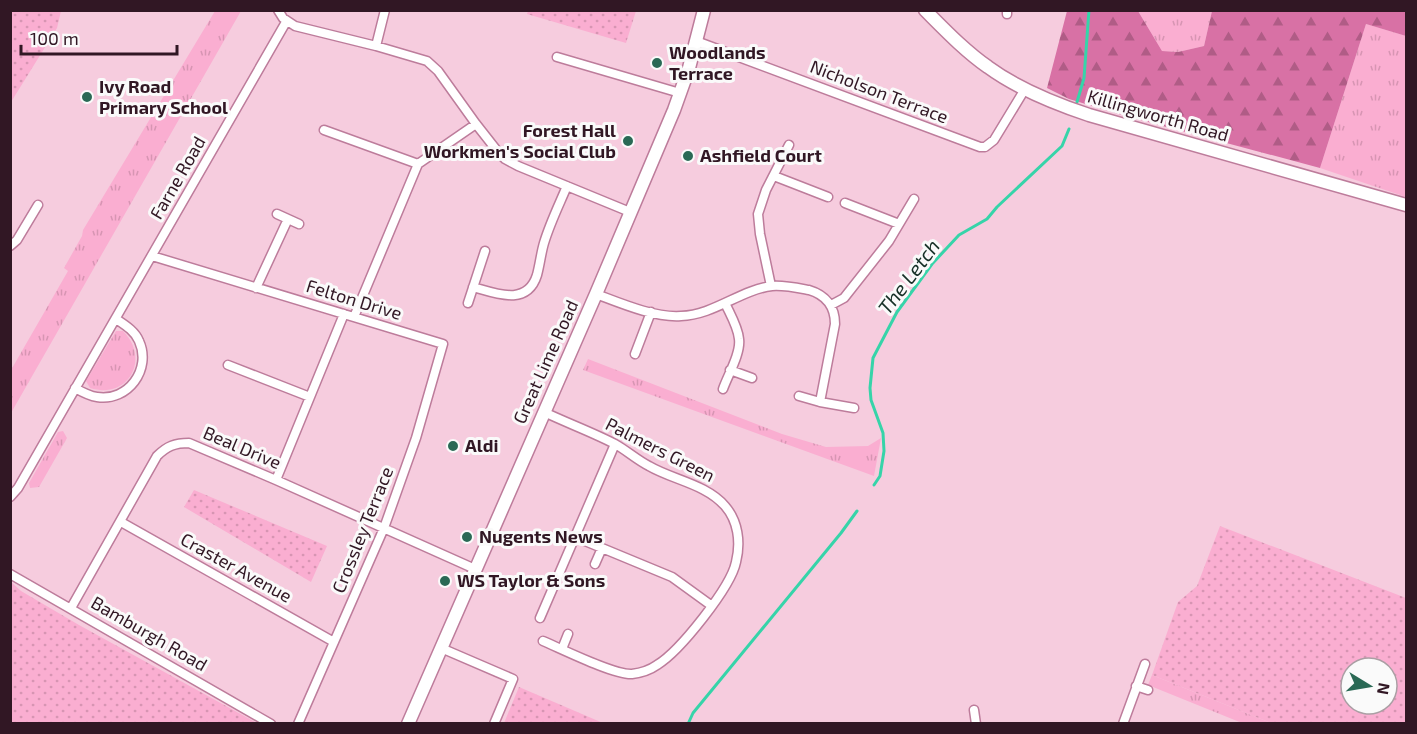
<svg xmlns="http://www.w3.org/2000/svg" width="1417" height="734" viewBox="0 0 1417 734" font-family="'Exo 2',sans-serif">
<style>
.grass{fill:url(#grass-tufts)}
.forest{fill:url(#forest-firs)}
.park{fill:url(#park-dots);fill-rule:evenodd}
.lines{fill:none;stroke-linecap:round;stroke-linejoin:round}
.stream{stroke:#36d4a9;stroke-width:3}
.street-casing{stroke:#bd7c9b;stroke-width:11}
.secondary-casing{stroke:#bd7c9b;stroke-width:15}
.street{stroke:#fff;stroke-width:8}
.secondary{stroke:#fff;stroke-width:12}
.poi-dot{fill:#2a6955;stroke:#fafafa;stroke-width:2}
.labels{text-anchor:middle;stroke-width:6;stroke-linejoin:round;paint-order:stroke}
.poi-label{font-size:18px;font-weight:bold;fill:#311724;stroke:#fafafa;text-anchor:start}
.street-label{font-size:18px;fill:#311724;stroke:#fafafa}
.water-label{font-size:20px;font-style:italic;fill:#173027;stroke:#fafafa}
</style>
<defs>
<pattern id="grass-tufts" width="24" height="20" patternUnits="userSpaceOnUse" patternTransform="scale(1.5)"><rect width="24" height="20" fill="#faaed1"/><path d="M3 7l-1-3M5 7V3M7 7l1-3M15 17l-1-3M17 17v-4M19 17l1-3" fill="none" stroke="#d795b3"/></pattern>
<pattern id="forest-firs" width="22" height="20" patternUnits="userSpaceOnUse" patternTransform="scale(1.5)"><rect width="22" height="20" fill="#d871a5"/><path d="M5 1l3.5 6h-7zM16 11l3.5 6h-7z" fill="#b05c86"/></pattern>
<pattern id="park-dots" width="8" height="8" patternUnits="userSpaceOnUse" patternTransform="scale(1.5)"><rect width="8" height="8" fill="#faaed1"/><path d="M2 2h.1M6 6h.1" fill="none" stroke="#d795b3" stroke-width="1.8" stroke-linecap="round"/></pattern>
</defs>
<rect width="100%" height="100%" fill="#f6ccde"/>
<path class="grass" d="M215,11H241L11,413V370L68,271L64,268L82,236L83,230Z
M1138,11H1212L1204,46L1178,52L1162,51Z
M1366,24L1406,36V197L1320,168Z
M116,331H123C151,359 128,400 90,388L86,381Z
M588,359L782,434L826,447L868,446L881,438L874,476L583,370Z
M63,431L67,438L39,487L30,488L29,483L58,432Z
M1152,675L1271,723H1242L1148,685Z"/>
<path class="forest" d="M1067,11H1138L1162,51L1178,52L1204,46L1212,11H1406V36L1366,24L1320,168L1122,115L1069,99L1047,88Z"/>
<path class="park" d="M11,10L61,11L57,28L11,102Z
M528,11V10L636,11L626,43L527,14Z
M194,490L327,546L311,582L184,507Z
M1220,526L1406,598V723H1271L1152,675L1178,602L1197,586ZM1351,668H1387V704H1351Z
M10,581L21,591L79,625L257,723H11Z
M519,687L603,723H504Z"/>
<g class="lines">
<path class="stream" d="M1077,102L1084,78L1089,10
M874,485L880,476L884,451L883,433L871,400L870,388L873,358L897,312L932,264L959,235L987,219L997,207L1062,146L1069,129
M688,724L693,713L841,533L857,511"/>
<defs>
<path id="street" d="M278,10L283,18L295,26L376,46L427,61L438,71L476,124L498,152L505,159L518,166L630,212
M1007,14V10
M696,41L980,147H985L994,140L1025,89
M376,46L385,10
M557,57L680,93
M324,130L418,164
M774,176L828,197
M845,203L899,224
M277,214L299,224
M10,246L17,240L38,205
M152,256L443,344L416,438L384,528L298,724
M771,286L760,234L758,214L766,190L789,145
M473,287C495,293 527,307 537,275C540,264 541,253 544,243C550,223 559,205 567,186
M256,288L288,219
M596,294C620,303 655,318 681,316C714,315 740,290 772,286C784,285 798,288 809,290C826,295 835,307 835,324L820,402
M468,303L485,251
M831,305L844,298L889,241L914,199
M354,317L418,164L476,124
M635,354L651,312
M228,365L310,397
M730,370L752,378
M75,388C82,392 89,396 97,397C128,402 152,369 139,341C135,331 125,325 116,319
M723,389C728,375 741,353 739,339C738,327 730,314 725,303
M799,396L820,402L854,408
M276,480L344,314
M10,497L18,488L286,22
M121,522L334,642
M585,541L672,577L712,606
M595,564L602,548
M10,574L271,724
M71,608L157,456C167,446 175,443 189,443L276,480L475,569
M540,618L615,444
M543,641C562,649 614,675 632,674C640,673 650,670 657,665C680,651 731,587 736,562C741,542 738,521 725,506C706,484 673,480 649,466C637,460 626,450 615,444C592,432 567,423 544,412
M441,648L513,679L494,724
M562,649L568,634
M1136,686L1148,690
M974,710L976,724
M1123,724L1145,664"/>
<path id="secondary" d="M925,10C945,30 965,51 988,67C1018,89 1053,103 1089,115L1406,205
M408,724L596,294L674,110L689,68L704,10"/>
</defs>
<use href="#street" class="street-casing"/>
<use href="#secondary" class="secondary-casing"/>
<use href="#street" class="street"/>
<use href="#secondary" class="secondary"/>
</g>
<g class="poi-dot">
<circle cx="657" cy="63" r="6"/>
<circle cx="87" cy="97" r="6"/>
<circle cx="628" cy="141" r="6"/>
<circle cx="688" cy="156" r="6"/>
<circle cx="453" cy="446" r="6"/>
<circle cx="467" cy="537" r="6"/>
<circle cx="445" cy="581" r="6"/>
</g>
<g class="labels">
<g class="poi-label">
<text x="669" y="59">Woodlands<tspan x="669" dy="21">Terrace</tspan></text>
<text x="99" y="93">Ivy Road<tspan x="99" dy="21">Primary School</tspan></text>
<text x="616" y="137" text-anchor="end">Forest Hall<tspan x="616" dy="21">Workmen's Social Club</tspan></text>
<text x="700" y="162">Ashfield Court</text>
<text x="465" y="452">Aldi</text>
<text x="479" y="543">Nugents News</text>
<text x="457" y="587">WS Taylor &amp; Sons</text>
</g>
<g class="street-label">
<text transform="translate(879 92) rotate(21)" y="6">Nicholson Terrace</text>
<text transform="translate(1158 116) rotate(16)" y="6">Killingworth Road</text>
<text transform="translate(178 178) rotate(-60)" y="6">Farne Road</text>
<text transform="translate(354 300) rotate(17)" y="6">Felton Drive</text>
<text transform="translate(546 362) rotate(-66)" y="6">Great Lime Road</text>
<text transform="translate(242 448) rotate(23)" y="6">Beal Drive</text>
<text transform="translate(660 450) rotate(27)" y="6">Palmers Green</text>
<text transform="translate(363 530) rotate(-68)" y="6">Crossley Terrace</text>
<text transform="translate(236 568) rotate(29)" y="6">Craster Avenue</text>
<text transform="translate(149 634) rotate(30)" y="6">Bamburgh Road</text>
</g>
<g class="water-label">
<text transform="translate(909 277) rotate(-53)" y="7">The Letch</text>
</g>
</g>
<rect width="1417" height="734" fill="none" stroke="#311724" stroke-width="24"/>
<g transform="translate(1369 686) rotate(101)"><circle r="28" fill="#fafafa" stroke="#aa9fa4" stroke-width="1.5"/>
<path d="M0-4.5L10 22L0 15L-10 22Z" fill="#2a6955"/>
<text y="-9" font-size="16" font-weight="bold" text-anchor="middle" fill="#311724">N</text>
</g>
<path d="M21 45v9h156v-9" fill="none" stroke="#311724" stroke-width="3"/>
<text x="30" y="45" font-size="18" fill="#311724" stroke="#fafafa" stroke-width="4.5" paint-order="stroke">100 m</text>
</svg>
